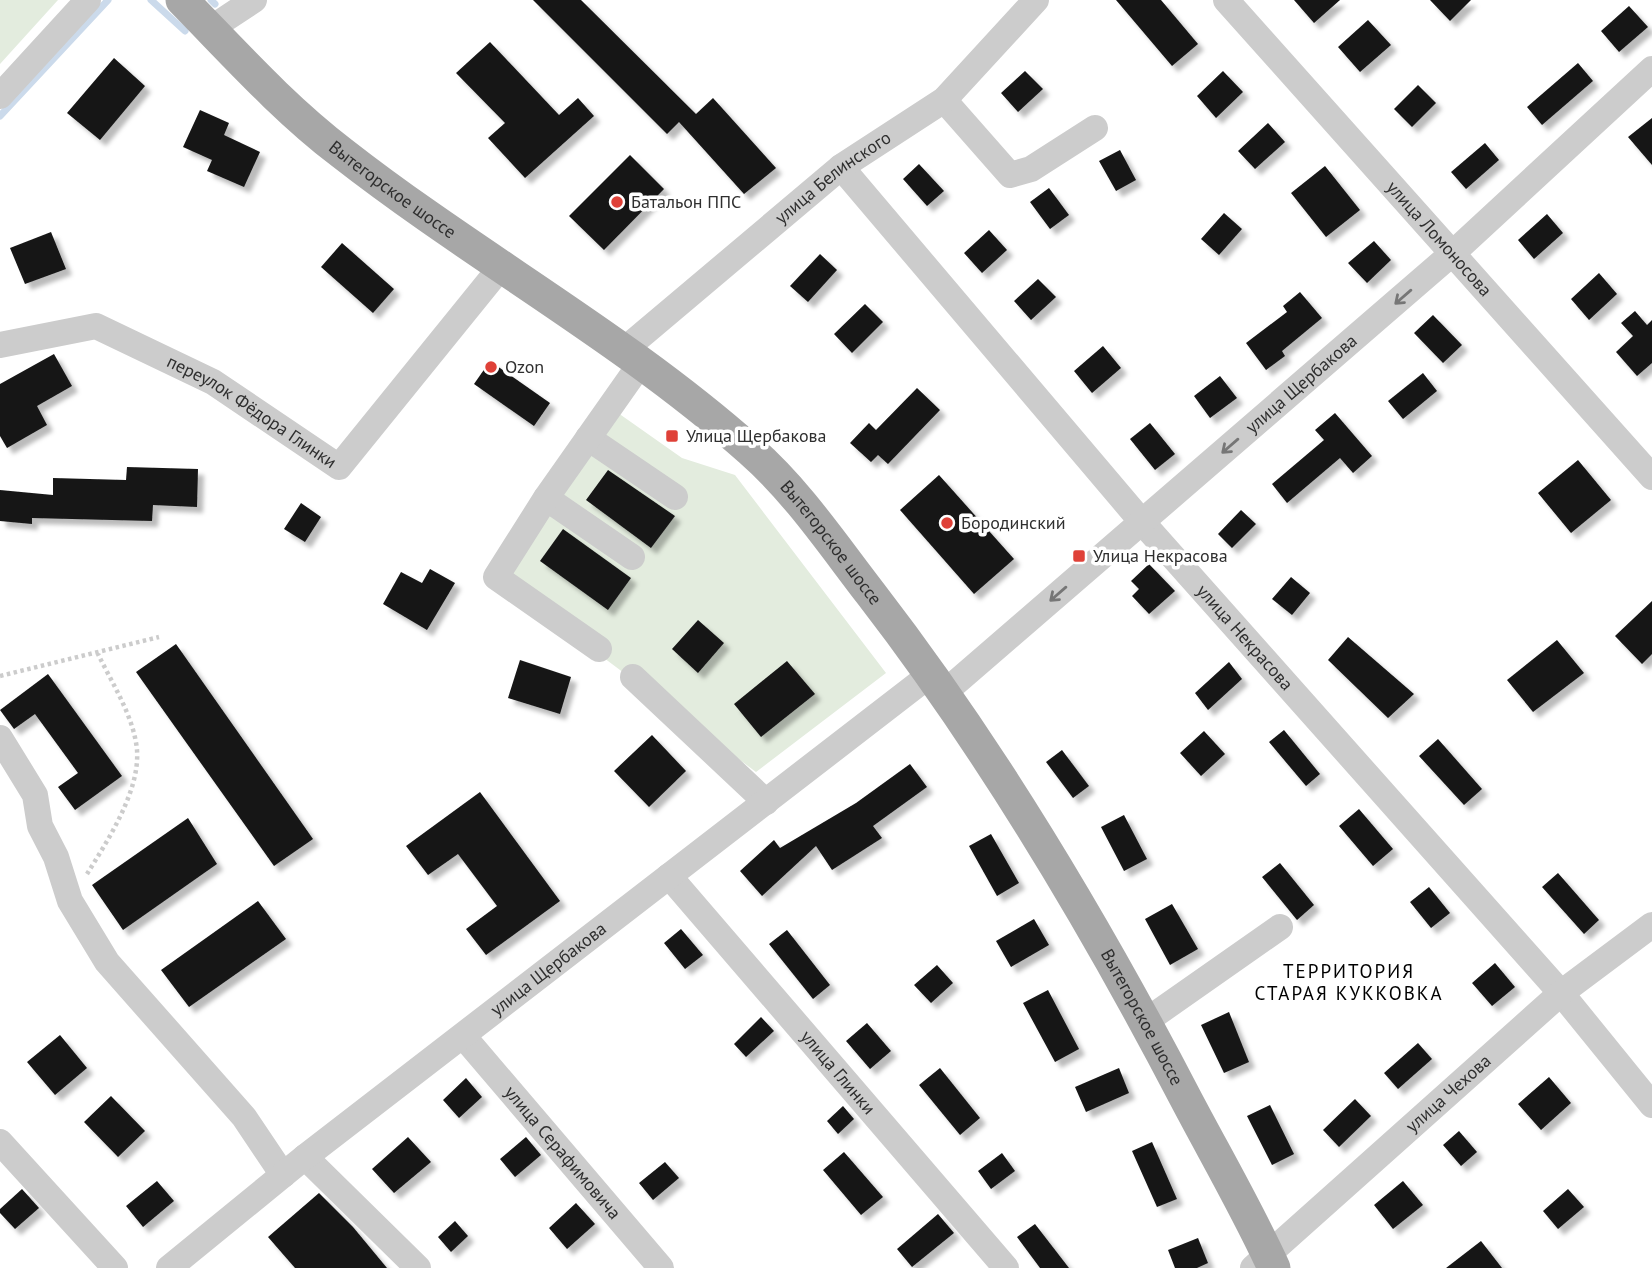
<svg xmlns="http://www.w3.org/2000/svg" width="1652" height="1268" viewBox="0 0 1652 1268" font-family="'PT Sans',sans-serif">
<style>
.green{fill:#e3ecde}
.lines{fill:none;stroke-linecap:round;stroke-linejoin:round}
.stream{stroke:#cbdaeb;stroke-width:7}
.building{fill:#161616;filter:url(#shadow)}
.path{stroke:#ccc;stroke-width:4.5;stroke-dasharray:3.5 3.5;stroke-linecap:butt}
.minor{stroke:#ccc;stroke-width:26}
.major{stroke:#a7a7a7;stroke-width:33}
.oneway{stroke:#767676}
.poi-dot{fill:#df4138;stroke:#fff;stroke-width:2.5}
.labels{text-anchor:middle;stroke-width:7;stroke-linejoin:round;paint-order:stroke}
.street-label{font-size:18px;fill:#2f2f2f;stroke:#fff}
.poi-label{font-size:18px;fill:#2f2f2f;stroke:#fff;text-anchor:start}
.neighbourhood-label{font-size:19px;letter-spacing:2px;fill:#000;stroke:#fff}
</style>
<defs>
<filter id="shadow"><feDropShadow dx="6" dy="6" stdDeviation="2" flood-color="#0004"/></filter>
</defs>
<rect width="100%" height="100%" fill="#fff"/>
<path class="green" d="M0,0H58L0,64Z
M611,408L682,458L735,475L886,673L756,772L496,577Z"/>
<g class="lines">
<path class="stream" d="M151,0L185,31
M211,0L215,4
M0,116L108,0"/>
</g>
<path class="building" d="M533,0H581L696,114L713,98L776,168L744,194L679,122L667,134Z
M1116,0H1161L1198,44L1172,66Z
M1294,0H1340L1314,23Z
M1430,0H1471L1450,21Z
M1629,6L1648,27L1619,52L1601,31Z
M1368,20L1391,45L1360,72L1338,47Z
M490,42L559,115L578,98L594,116L525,178L488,138L505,123L456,73Z
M114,58L145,86L100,140L67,113Z
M1578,63L1593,81L1542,125L1527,107Z
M1025,71L1043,89L1018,112L1001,93Z
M1223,71L1243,92L1216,118L1197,96Z
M1418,85L1436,103L1412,127L1394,109Z
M200,110L229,123L224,135L260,152L244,187L207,171L212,160L183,147Z
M1652,118V165L1628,137Z
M1268,123L1285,142L1255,169L1238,151Z
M1485,143L1499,160L1466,189L1451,172Z
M1120,150L1136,180L1116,191L1099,161Z
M630,155L664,189L604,250L569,216Z
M919,164L944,191L927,206L903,179Z
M1325,166L1360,210L1326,237L1291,193Z
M1049,188L1069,215L1050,229L1030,202Z
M1224,213L1242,229L1219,255L1201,239Z
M1547,214L1563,233L1534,259L1518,240Z
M989,230L1007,250L982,273L964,253Z
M51,232L66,269L25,284L10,248Z
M1374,241L1391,260L1367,283L1348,263Z
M342,243L394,289L373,313L321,267Z
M820,254L837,270L808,302L790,286Z
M1599,273L1617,294L1589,320L1571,299Z
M1038,279L1056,297L1031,320L1014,301Z
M1300,292L1322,318L1282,351L1285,356L1266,370L1246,343L1287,312L1283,306Z
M865,304L883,322L852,353L834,334Z
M1635,311L1647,325L1652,320V363L1637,376L1616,352L1633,336L1621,323Z
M1433,315L1462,345L1443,363L1414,333Z
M1103,346L1121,368L1092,393L1074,371Z
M54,354L72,386L37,406L47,425L7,448L0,436V384Z
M490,361L550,403L534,426L474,384Z
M1423,373L1437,391L1403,419L1388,401Z
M1220,376L1237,398L1210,418L1194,396Z
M917,388L940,410L888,464L878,455L871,462L850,443L869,423L876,430Z
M1335,413L1372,456L1353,473L1340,458L1287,503L1272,484L1324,440L1315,430Z
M1150,423L1175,454L1155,470L1130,439Z
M1578,460L1611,500L1571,533L1538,493Z
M127,467L198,469L197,507L153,505L152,521L32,518V524L0,521V490L53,495V478L126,480Z
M608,470L675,516L651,548L586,500Z
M939,475L1014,559L974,594L900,510Z
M301,503L321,517L305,542L284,529Z
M1241,510L1256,524L1232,548L1218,534Z
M563,529L631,578L608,610L540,561Z
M1149,564L1175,591L1149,614L1132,596L1139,589L1131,581Z
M430,569L455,583L427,630L383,604L401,572L422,583Z
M1291,577L1310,593L1292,615L1272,599Z
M1652,601V654L1642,664L1615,636Z
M698,620L724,643L698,673L672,649Z
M1348,637L1414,694L1388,718L1328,660Z
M1557,640L1584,673L1533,712L1507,680Z
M176,644L313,839L274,866L136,672Z
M520,660L571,677L560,714L508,698Z
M787,661L815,694L761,737L734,704Z
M1229,662L1242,679L1208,710L1195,693Z
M48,674L122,776L75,810L58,787L78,773L35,714L14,729L0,710Z
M1284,730L1320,774L1306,786L1269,742Z
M1204,731L1225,754L1201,776L1180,753Z
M652,735L686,771L649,807L614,771Z
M1438,739L1482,789L1464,805L1419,756Z
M1062,750L1089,786L1073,798L1046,762Z
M910,764L927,787L873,826L882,838L832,870L816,846L762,896L740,871L774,840L780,848L856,803Z
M480,792L560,901L486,955L466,929L497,906L458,854L428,875L406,846Z
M1359,809L1393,849L1373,866L1339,826Z
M1124,815L1147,859L1124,871L1101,827Z
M188,818L217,864L123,930L92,885Z
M991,834L1019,883L997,896L969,846Z
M1280,863L1314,905L1297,920L1262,877Z
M1558,873L1599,920L1584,934L1542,887Z
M1429,887L1450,913L1431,928L1410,902Z
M258,901L286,939L189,1007L161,970Z
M1172,904L1198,949L1170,965L1145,919Z
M1034,919L1049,945L1011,967L996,941Z
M681,929L703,955L685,969L664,943Z
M787,930L830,985L813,999L769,944Z
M1495,963L1515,987L1492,1006L1472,983Z
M937,965L953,983L931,1003L914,985Z
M1048,990L1079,1049L1055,1062L1023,1003Z
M1229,1012L1249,1062L1224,1073L1201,1025Z
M761,1017L774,1031L746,1057L734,1044Z
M867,1023L891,1051L870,1069L846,1041Z
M60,1035L87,1068L55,1095L27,1062Z
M1418,1043L1432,1059L1398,1089L1384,1073Z
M940,1068L980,1118L960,1135L919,1085Z
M1119,1068L1129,1093L1086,1112L1075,1087Z
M1549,1077L1571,1103L1541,1130L1518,1104Z
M466,1078L482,1097L459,1118L443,1100Z
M111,1096L145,1131L118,1157L84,1122Z
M1355,1099L1371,1116L1339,1147L1323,1130Z
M1270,1105L1294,1154L1272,1165L1247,1116Z
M843,1106L854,1119L838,1134L827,1121Z
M1459,1131L1477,1152L1461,1166L1443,1145Z
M408,1137L431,1162L394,1193L372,1169Z
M526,1137L541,1155L515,1177L500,1159Z
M1152,1142L1177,1199L1157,1207L1132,1151Z
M844,1152L883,1197L861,1215L823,1170Z
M1002,1153L1015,1171L991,1189L978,1171Z
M665,1162L679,1178L653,1200L639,1183Z
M157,1181L174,1201L143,1227L126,1206Z
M1403,1181L1423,1205L1393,1229L1374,1205Z
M22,1189L39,1208L15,1229L0,1213V1209Z
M1568,1189L1584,1207L1558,1229L1543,1211Z
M319,1193L353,1227L387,1268H295L268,1237Z
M576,1203L595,1224L567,1249L549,1228Z
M938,1214L954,1233L912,1267L897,1249Z
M455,1221L468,1236L451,1252L438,1237Z
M1035,1224L1069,1268H1040L1017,1237Z
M1198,1238L1208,1263L1197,1268H1175L1168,1250Z
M1481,1241L1502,1268H1446Z"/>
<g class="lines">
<path class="path" d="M0,676L159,637
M87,874C108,840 140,791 137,750C134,717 112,683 98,654"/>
<g class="minor">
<path id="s1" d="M1226,0L1652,477"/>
<path d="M210,29L254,0"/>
<path d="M0,96L88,0"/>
<path d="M944,100L1010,175L1031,169L1095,128"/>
<path id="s2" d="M841,167L1142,522L1561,993L1652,1105"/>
<path id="s3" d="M0,345L96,326L213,382L339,467L501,267"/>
<path id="s4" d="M624,350L841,167L944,100L1036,0"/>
<path d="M588,438L675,497"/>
<path d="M546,498L632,557"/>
<path d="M599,649L496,577L546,498L641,363"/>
<path d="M633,677L766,802"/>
<path id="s5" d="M945,692L1454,252L1652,69"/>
<path d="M0,738L35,795L40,826L56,857L70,901L107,962L244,1117L283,1175"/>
<path id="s6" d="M669,876L1006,1268"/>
<path d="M1146,1021L1280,927"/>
<path id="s7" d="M464,1037L661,1268"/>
<path d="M0,1142L115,1268"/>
<path d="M305,1157L418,1268"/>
<path id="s8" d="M169,1268L305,1157L931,674"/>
<path id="s9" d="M1253,1268L1561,993L1652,925"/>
</g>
<path class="major" id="s10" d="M182,0C234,53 283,108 342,153C475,257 624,338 750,450C797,491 833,545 871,594C993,752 1095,924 1187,1101C1216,1156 1248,1211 1274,1268"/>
</g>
<defs><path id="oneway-shaft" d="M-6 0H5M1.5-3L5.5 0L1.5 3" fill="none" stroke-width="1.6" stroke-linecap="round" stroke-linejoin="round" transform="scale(1.75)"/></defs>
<g class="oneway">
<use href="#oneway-shaft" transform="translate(1403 297) rotate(139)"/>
<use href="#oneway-shaft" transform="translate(1230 446) rotate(139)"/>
<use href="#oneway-shaft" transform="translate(1058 594) rotate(139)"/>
</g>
<g class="poi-dot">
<circle cx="617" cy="202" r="7"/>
<circle cx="491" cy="367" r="7"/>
<rect x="665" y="429" width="14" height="14" rx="3.5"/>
<circle cx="947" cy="523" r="7"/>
<rect x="1072" y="549" width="14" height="14" rx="3.5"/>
</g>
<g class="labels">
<g class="street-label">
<text dy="6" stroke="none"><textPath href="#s4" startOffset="271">улица Белинского</textPath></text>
<text dy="6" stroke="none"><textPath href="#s10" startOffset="284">Вытегорское шоссе</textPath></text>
<text dy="6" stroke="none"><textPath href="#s1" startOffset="320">улица Ломоносова</textPath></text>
<text dy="6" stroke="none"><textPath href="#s5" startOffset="471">улица Щербакова</textPath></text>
<text dy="6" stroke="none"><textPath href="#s3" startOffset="276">переулок Фёдора Глинки</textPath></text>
<text dy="6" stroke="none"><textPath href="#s10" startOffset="850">Вытегорское шоссе</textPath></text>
<text dy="6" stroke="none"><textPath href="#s2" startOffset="620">улица Некрасова</textPath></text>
<text dy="6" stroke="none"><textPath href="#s8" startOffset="483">улица Щербакова</textPath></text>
<text dy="6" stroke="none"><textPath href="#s10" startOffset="1418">Вытегорское шоссе</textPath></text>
<text dy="6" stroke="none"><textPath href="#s6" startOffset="259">улица Глинки</textPath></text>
<text dy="6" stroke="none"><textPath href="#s9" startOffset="262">улица Чехова</textPath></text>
<text dy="6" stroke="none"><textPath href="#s7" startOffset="152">улица Серафимовича</textPath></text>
</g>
<g class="poi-label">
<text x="631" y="208">Батальон ППС</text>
<text x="505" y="373">Ozon</text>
<text x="686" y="442">Улица Щербакова</text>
<text x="961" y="529">Бородинский</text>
<text x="1093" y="562">Улица Некрасова</text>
</g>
<g class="neighbourhood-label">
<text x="1349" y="978">ТЕРРИТОРИЯ<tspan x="1349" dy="22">СТАРАЯ КУККОВКА</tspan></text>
</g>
</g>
</svg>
